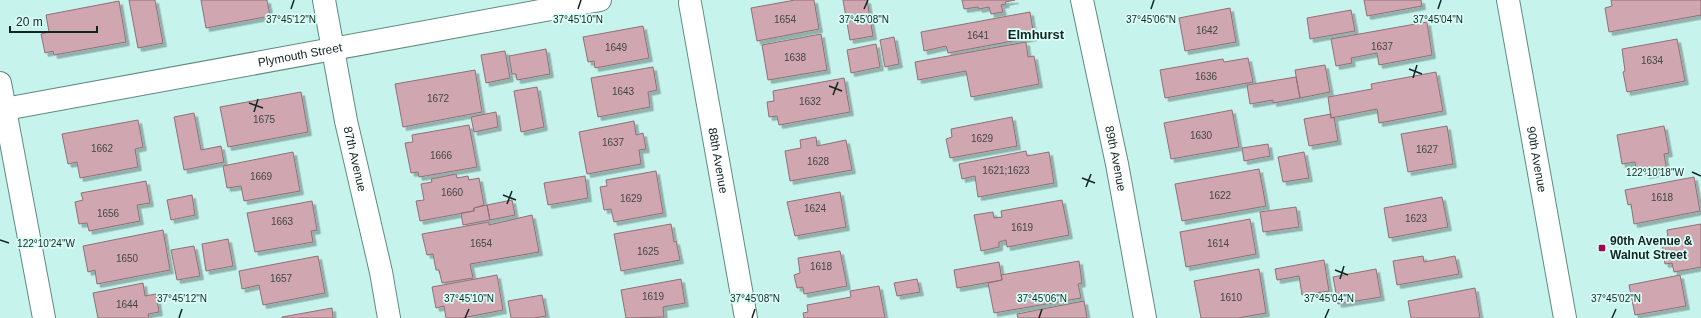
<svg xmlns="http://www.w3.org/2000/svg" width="1701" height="318" viewBox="0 0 1701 318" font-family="Helvetica,sans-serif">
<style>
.building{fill:#d0a7b1;stroke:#936e77;filter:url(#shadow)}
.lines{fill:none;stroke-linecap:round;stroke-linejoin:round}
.street-casing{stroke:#5f8a82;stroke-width:24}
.secondary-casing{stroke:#5f8a82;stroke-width:24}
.street{stroke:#fff;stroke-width:22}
.secondary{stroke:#fff;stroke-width:22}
.ticks{fill:none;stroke:#132522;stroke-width:1.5}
.poi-dot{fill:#9f074d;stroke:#dafff7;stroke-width:1.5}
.labels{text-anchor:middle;stroke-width:3.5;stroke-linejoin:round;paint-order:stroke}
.number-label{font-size:10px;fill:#424646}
.street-label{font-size:12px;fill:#132522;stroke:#dafff7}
.poi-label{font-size:12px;font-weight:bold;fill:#132522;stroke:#dafff7;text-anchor:start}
.neighbourhood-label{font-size:13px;font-weight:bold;fill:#132522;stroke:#dafff7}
.ticks-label{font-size:10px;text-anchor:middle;fill:#132522;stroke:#dafff7;stroke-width:3.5;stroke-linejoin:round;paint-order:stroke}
</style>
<defs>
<filter id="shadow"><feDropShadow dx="3.5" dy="3.5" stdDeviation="0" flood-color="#0004"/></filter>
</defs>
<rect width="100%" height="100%" fill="#c6f3eb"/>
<path class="building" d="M129,0H155L163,43L138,48Z
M201,0H267L270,16L206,28Z
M795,0H814L819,29L757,41L751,8Z
M843,0H867L873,36L850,40Z
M962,0H1015L1005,2L1006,4L1001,5L1003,12L991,14L989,7L979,9L978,7L964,9Z
M1364,0H1421L1422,6L1367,16Z
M1611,0H1701V15L1609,32L1605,8L1612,6Z
M119,1L126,42L54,55L53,51L45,53L41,34L49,32L46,15Z
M1230,8L1236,42L1185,51L1179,18Z
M1351,10L1355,31L1310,39L1307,18Z
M1030,12L1034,37L948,53L946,46L924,51L921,32Z
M1427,22L1432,55L1379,65L1377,53L1351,58L1352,63L1336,66L1331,39Z
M643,26L649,58L595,68L594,61L588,62L583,37Z
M821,34L827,70L768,80L762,45Z
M894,37L899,64L885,67L880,40Z
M1677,39L1685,81L1627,92L1623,72L1625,71L1622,49Z
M1026,42L1028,57L1034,56L1039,84L971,97L966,71L918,80L915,62Z
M876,44L880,67L851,73L847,50Z
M546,49L550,74L517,80L516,74H512L509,56Z
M505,51L510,78L486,83L481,55Z
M1248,58L1253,82L1165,98L1160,70L1223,59L1224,62Z
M1325,65L1330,92L1300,98L1295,70Z
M653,67L657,90L648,92L650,107L598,117L591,78Z
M475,70L482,112L403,127L395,84Z
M1436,72L1443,111L1379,123L1377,109L1331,118L1328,97L1372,89L1371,84Z
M1296,77L1300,98L1273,103V100L1250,104L1247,85Z
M844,78L850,112L779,125L777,116L769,117L767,102L774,101L773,91Z
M537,87L544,127L521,132L514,91Z
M301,92L308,132L228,147L220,107Z
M1232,110L1239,147L1171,159L1164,123Z
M496,112L498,127L474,132L471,117Z
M194,113L201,150L221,146L224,162L184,170L174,117Z
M1331,114V118L1334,117L1338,141L1309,146L1304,119Z
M1012,117L1017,146L950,158L946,139L952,137L951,129Z
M138,120L143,147L135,149L138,167L80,178L77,162L68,164L62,134Z
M634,121L636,135L643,133L646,149L639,150L641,164L587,174L579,132Z
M469,125L477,167L419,177L418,172L411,173L405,143L413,142L412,135Z
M1447,126L1453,164L1408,172L1401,134Z
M1664,126L1669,153L1664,154L1667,171L1646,175L1644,167L1636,169L1635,162L1622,164L1617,135Z
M816,137L817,146L846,140L852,170L790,181L785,151L801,148L800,140Z
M1268,144L1270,156L1244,161L1242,148Z
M1026,151L1027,156L1049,152L1054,183L978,197L975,176L962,179L959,164Z
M293,152L300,191L244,201L241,186L227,188L223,166Z
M1304,152L1309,178L1283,182L1278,157Z
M1259,169L1266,206L1182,221L1175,184Z
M656,171L663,213L614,222L611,209L604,210L600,187L607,186L606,180Z
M456,174L457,178L468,176L469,180L479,178L484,205L474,208V211L420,221L416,201L424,200L421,184L432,182L431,179Z
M585,176L588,198L548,205L544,183Z
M1694,177L1700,211L1634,224L1631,204L1628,205L1625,190Z
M146,181L150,203L137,205L140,221L89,231L87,223L79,224L75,202L83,200L81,193Z
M840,192L846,227L795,236L787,202Z
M192,195L195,215L171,220L167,200Z
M1442,197L1448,227L1389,238L1384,208Z
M512,200L515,215L490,220L487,205Z
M1062,200L1069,235L1007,247L1006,240L999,242V247L981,251L974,215L993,212L994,218L1002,217L1001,211Z
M312,201L317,230L311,231L313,242L255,252L247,213Z
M487,205L490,220L463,225L461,213L474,211V208Z
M1296,207L1299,227L1263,232L1260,212Z
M532,215L539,252L470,264L473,278L442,283L439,270H436L433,254L427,255L422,234L489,222V225Z
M1250,219L1256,254L1186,267L1180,232Z
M671,224L674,242L676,241L680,260L621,271L614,234Z
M1701,224V267L1674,272L1672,263L1665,264L1661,239L1668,238L1667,230Z
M163,230L170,270L97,284L95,270L88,272L83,246Z
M228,239L233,266L206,271L202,244Z
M194,246L200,276L177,280L171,250Z
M840,251L847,286L804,294L803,287L797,288L794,275L800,273L798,258Z
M318,256L325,293L263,305L259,285L242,289L239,271Z
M1423,256L1424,262L1455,256L1459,274L1397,285L1393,261Z
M1324,260L1329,291L1302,295L1299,276L1277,280L1275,269Z
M1079,261L1082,283L1078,284L1081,298L994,313L988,283L1002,280L1001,275Z
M999,262L1002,280L957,288L954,270Z
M1259,269L1266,313L1238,318H1201L1194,281Z
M1376,269L1381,297L1338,304L1333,277Z
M497,275L503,310L462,318H446L444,306L436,308L432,287Z
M1680,275L1686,306L1635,315L1629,285Z
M681,279L685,303L663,307L664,317L626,318L621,290Z
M917,279L920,292L897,296L894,283Z
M143,283L145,296L156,294L159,312L148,314L149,318H98L93,293Z
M879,286L885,318H804L803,313L808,312L807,305L851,297L850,291Z
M1475,288L1480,318H1411L1408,301Z
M542,295L546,316L534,318H511L508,301Z
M1084,301L1087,318H1018L1017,314Z
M332,308L333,318H282V317Z"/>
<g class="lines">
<defs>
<g id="street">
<path id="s1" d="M324,0L346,121L381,272L389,318"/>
<path id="s2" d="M1082,0L1117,164L1145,318"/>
<path id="s3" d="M690,3L746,318"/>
<path d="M0,83L44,318"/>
<path id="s4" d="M0,110L600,0"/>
</g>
<g id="secondary">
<path id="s5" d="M1508,0L1565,318"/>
</g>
</defs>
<use href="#street" class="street-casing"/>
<use href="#secondary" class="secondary-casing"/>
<use href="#street" class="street"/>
<use href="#secondary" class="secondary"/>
</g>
<path class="ticks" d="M291,9L294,0M578,9L581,0M864,9L868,0M1151,9L1154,0M1438,9L1441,0M1409,69L1422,74M1413,78L1417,65M829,86L842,91M833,95L838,82M249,103L263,108M254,112L258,99M1692,172L1701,176M1082,178L1095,183M1086,187L1091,174M503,195L516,200M507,204L512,191M0,240L9,243M1335,270L1348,275M1340,279L1344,266M179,318L182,309M465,318L469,309M752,318L755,309M1039,318L1042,309M1325,318L1329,309M1612,318L1616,309"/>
<rect class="poi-dot" x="1598" y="244" width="8" height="8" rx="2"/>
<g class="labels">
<g class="number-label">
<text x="785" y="23">1654</text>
<text x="1207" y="34">1642</text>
<text x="978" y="39">1641</text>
<text x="1382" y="50">1637</text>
<text x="616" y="51">1649</text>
<text x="795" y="61">1638</text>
<text x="1652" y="64">1634</text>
<text x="1206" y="80">1636</text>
<text x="623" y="95">1643</text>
<text x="438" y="102">1672</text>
<text x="810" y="105">1632</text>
<text x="264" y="123">1675</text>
<text x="1201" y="139">1630</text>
<text x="982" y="142">1629</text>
<text x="613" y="146">1637</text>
<text x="102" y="152">1662</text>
<text x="1427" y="153">1627</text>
<text x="441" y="159">1666</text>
<text x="818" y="165">1628</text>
<text x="1006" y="174">1621;1623</text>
<text x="261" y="180">1669</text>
<text x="452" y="196">1660</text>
<text x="1220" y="199">1622</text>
<text x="1662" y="201">1618</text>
<text x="631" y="202">1629</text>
<text x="815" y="212">1624</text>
<text x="108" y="217">1656</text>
<text x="1416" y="222">1623</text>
<text x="282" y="225">1663</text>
<text x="1022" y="231">1619</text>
<text x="481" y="247">1654</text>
<text x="1218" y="247">1614</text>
<text x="648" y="255">1625</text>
<text x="127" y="262">1650</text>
<text x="821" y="270">1618</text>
<text x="281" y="282">1657</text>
<text x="653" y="300">1619</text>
<text x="1231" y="301">1610</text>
<text x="127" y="308">1644</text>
</g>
<g class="street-label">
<text dy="4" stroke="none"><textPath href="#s4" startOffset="305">Plymouth Street</textPath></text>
<text dy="4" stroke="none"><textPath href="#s1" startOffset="162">87th Avenue</textPath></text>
<text dy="4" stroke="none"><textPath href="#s2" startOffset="162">89th Avenue</textPath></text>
<text dy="4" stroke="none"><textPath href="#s5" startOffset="162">90th Avenue</textPath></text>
<text dy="4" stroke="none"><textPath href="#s3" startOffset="160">88th Avenue</textPath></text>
</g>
<g class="poi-label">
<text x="1610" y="245">90th Avenue &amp;<tspan x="1610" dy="14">Walnut Street</tspan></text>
</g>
<g class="neighbourhood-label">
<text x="1036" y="39">Elmhurst</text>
</g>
</g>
<g class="ticks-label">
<text x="578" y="23">37°45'10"N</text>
<text x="1151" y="23">37°45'06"N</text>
<text x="1438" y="23">37°45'04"N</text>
<text x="291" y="23">37°45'12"N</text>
<text x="864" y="23">37°45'08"N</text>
<text x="1655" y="176">122°10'18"W</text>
<text x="46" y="247">122°10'24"W</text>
<text x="182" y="302">37°45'12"N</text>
<text x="469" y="302">37°45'10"N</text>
<text x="755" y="302">37°45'08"N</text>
<text x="1042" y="302">37°45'06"N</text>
<text x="1329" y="302">37°45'04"N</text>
<text x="1616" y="302">37°45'02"N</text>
</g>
<path d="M10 26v6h87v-6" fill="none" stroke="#132522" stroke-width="2"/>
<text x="16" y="26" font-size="12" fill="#132522" stroke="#dafff7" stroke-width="3" paint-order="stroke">20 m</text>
</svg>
